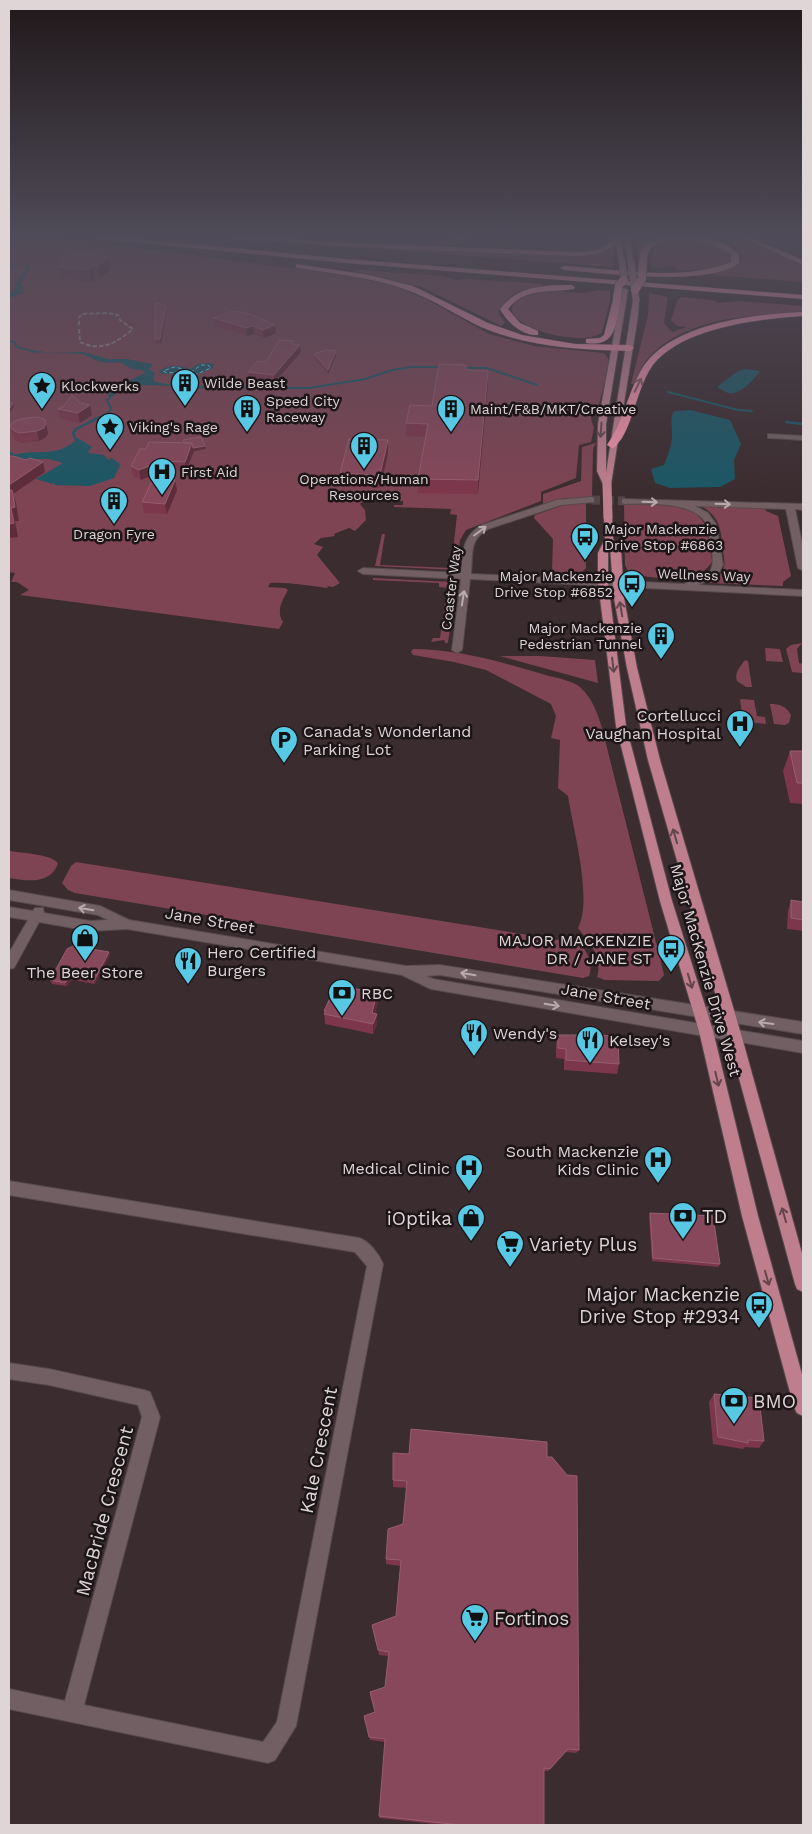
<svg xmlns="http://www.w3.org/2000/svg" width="812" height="1834" viewBox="0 0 812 1834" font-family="'Work Sans',sans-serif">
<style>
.green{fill:#7e4453}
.water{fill:#1c5765}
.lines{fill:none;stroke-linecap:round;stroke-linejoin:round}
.stream-far1{stroke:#1c5765;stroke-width:2}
.stream{stroke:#1c5765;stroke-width:2.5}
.ferry{stroke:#6edef9;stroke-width:1;stroke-dasharray:4 2.5;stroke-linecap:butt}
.street-tunnel{stroke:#544548;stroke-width:9;stroke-dasharray:9 4.5;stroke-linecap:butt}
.street-casing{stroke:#574a4c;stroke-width:2}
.secondary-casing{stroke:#574a4c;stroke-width:2}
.primary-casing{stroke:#574a4c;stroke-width:2}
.highway-casing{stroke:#574a4c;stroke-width:1}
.street{fill:#715f63;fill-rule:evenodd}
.secondary{fill:#715f63;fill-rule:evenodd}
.primary{fill:#be7e8e;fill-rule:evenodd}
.highway{fill:#f292aa;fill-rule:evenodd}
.rail{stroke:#988c8e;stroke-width:2;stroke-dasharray:4.5 2;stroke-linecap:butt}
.primary-bridge-far1-casing{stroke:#574a4c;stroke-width:8;stroke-linecap:butt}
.primary-bridge-casing{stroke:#574a4c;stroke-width:9;stroke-linecap:butt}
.highway-bridge-casing{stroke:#574a4c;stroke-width:9;stroke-linecap:butt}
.primary-bridge-far1{stroke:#be7e8e;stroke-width:7}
.primary-bridge{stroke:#be7e8e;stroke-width:9}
.highway-bridge{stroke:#f292aa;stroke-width:8}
.wall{fill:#7c374c}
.shaded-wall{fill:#5e2b3a}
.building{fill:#87485b;stroke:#955e6e}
.oneway{stroke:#885461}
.oneway2{stroke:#65454d}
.oneway3{stroke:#b8abae}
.labels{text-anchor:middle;stroke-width:5;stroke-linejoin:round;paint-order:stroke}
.far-poi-label{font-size:14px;fill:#dfd4d6;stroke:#1d1618;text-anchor:start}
.far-street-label{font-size:14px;fill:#dfd4d6;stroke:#1d1618}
.poi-label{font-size:16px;fill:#dfd4d6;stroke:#1d1618;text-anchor:start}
.street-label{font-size:16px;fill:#dfd4d6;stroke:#1d1618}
.near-poi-label{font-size:19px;fill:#dfd4d6;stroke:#1d1618;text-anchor:start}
.near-street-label{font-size:19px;fill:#dfd4d6;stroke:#1d1618}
</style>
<rect width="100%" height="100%" fill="#3b2c2f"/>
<path class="green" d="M9,237H53L351,276L395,286L426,299L489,334L534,346L604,353L608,358L609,364L599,405L594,407L591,419L594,428L591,442L579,445L576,478L541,492V501L466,530L460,540L456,570L375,566L382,534H385L380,565L451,568L457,515L450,514L451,509L394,507V505H403V501L365,500L360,504L365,510L366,520L355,531L349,528L334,534L335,536L321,538L314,544L323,547L317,555L340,583L333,587L327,586L328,588C308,586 290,582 270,583L268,587L285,588L288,590C282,601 276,611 283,622L279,629L20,595L29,590L17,582H11L15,573L9,572Z
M635,237H677L651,241L642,249L640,260H638Z
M688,237H738L803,264V282L712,275C724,269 735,270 744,258C732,239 708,238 688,237Z
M681,239C693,240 739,244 730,263L711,269L673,271L678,269L675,266L651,269C650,243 658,244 681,239Z
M296,243L573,256H591L615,247L613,267Z
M347,269L442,276L457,280L469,279L544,284C524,295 513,286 498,312L505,323L501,326L422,287Z
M546,290L582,293L599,290L610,291V301L602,332C578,354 453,310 546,290Z
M649,293L668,297L664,323L672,332L687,327L677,326L671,320L678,299L682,297L712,300L719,303L739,301L803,306V312C752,315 687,317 649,357C642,365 638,375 634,384H631L648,315Z
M596,443L593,449L592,498H566L543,504V494L581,481L582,447Z
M586,502V568L581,573L552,572L553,539L534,518L535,515L564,505Z
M624,503C648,504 690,499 704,523C709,533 710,549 712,561C701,585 651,579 629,573L625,565Z
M697,504L765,507L766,511L778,516L791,576L783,582V586L708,583C714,579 723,575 724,567C725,563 724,556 723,552C721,528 720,515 697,504Z
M373,578L453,582V585L457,586L448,642L446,644L444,640L431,642L433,638H440L447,588L439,587V583L373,580Z
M802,643L797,649L799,663L803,664V678L802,673L792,672L786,649L791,645Z
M765,648L780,649L783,662L766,661Z
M413,649C459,649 505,663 549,676C558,678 574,681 581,688C592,698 598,714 602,728L661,962L664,975L659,981L605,980L597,977C603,957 589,942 578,928C593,899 573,829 568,796L558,788L560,740L551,738L556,716L551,704L486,670L454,662L413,655L411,652Z
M500,656H540L595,660L598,683Z
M745,660L748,661L752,687H746L737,681C734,673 740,667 745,660Z
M742,699L754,700L757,716L765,717L766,724L747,722L746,720H743L740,700Z
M770,704C780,704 786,706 791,715L789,723L785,725L774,724Z
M9,851C21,853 51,854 58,863C51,885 27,881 9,878Z
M76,862L559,940L573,935C583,947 595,959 589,976L583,978L75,893L68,890L62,883L71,866Z"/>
<path class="water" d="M9,263L31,266L21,282L24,293L9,298V293L15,289L16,283L26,268L21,265H9Z
M40,351L48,353L83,352L108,359H127L152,364L153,365L149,369L155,373L153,379L155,382L179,386L136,385L125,387L110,398L108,395L118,384L130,380L145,373L142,370L131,369L122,363L100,362L83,354L30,352Z
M208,363L214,364L213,368L197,375L200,377C188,382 186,376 176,374C169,373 165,376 159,372C166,364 180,365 190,369L198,364Z
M746,369L760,371C755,379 739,396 728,393C724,391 720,389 717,387L738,371Z
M690,410L730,420L741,444L734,460L735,479L720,487L670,488L655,483L651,469L664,465C668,455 673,442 672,432C672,424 670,418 674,411Z
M78,438L92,447L88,452L89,453L104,455L108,460L112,458L121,465L116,466H120L114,478L90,486L54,485L55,483L52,484L36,479L63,463L49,459H9V457C31,446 56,461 78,438Z"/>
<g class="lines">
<path class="stream-far1" d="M9,341L14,342L17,347L36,352
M462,368H487L537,385
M175,387L309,388L365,379L392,370L411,367H443
M668,392L738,410L752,411
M91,421L108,413L111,409L107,400L110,398"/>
<path class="stream" d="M786,422L803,424
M76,440L73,433L76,429L94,420
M9,452L13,455"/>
<path class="ferry" d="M201,365H208L211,368L190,377L179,372L167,373L163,371L174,367L193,371Z"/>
<path class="street-tunnel" d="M591,500L625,501"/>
<defs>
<path id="street" d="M450,237H471C466,240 455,240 450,237Z
M768,434L803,436V440L771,438H768Z
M591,497L594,498V502L561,505L488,529C469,540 473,553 471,574L684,584L710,572C715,562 712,553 710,542C709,536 709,528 706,523C693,501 647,504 625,504L622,503V499L803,504V510L795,509L803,548V571L798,568L786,509L695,506L708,513L716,524L723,565L717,576L698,585L803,590V596L470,579L462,650L457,653L452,650L461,579L363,574L358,571L363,568L461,573C464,551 461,537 482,525L557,500Z
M9,1181L359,1238C369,1241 379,1254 383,1264L296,1726L275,1760L268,1763L9,1709V1689L65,1701L142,1417L138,1405L49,1385L9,1379V1363L49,1369L144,1390L150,1392L160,1417L84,1705L263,1742L277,1722L367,1266L355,1252L9,1195Z"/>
<path id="secondary" d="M9,890L100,906L129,920L406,966L440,965L803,1022V1034L440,975L426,976L433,979L803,1041V1053L431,989L402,975L127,929L90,931L39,922L14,968L9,969V953L28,920L9,917V907L33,911L35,908H43L44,913L90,921L108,920L98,915L9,900Z"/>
<path id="primary" d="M614,237H620L624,262L619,261Z
M624,237H630L633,263L628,262Z
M625,288L628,290L606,424V473L633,300L636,298L639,300L638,316L611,484L607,487L603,484L597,471L598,424L622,290Z
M608,514L612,517L613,539L621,549L624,598L637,668L660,760L741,1034L803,1257V1292L797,1289L795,1284L727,1034L648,760L627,668L614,598L610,547L608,553V582L626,726L672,901L713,1031L758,1216L803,1378V1416L797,1413L794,1407L742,1216L699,1031L660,901L616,726L598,582V553L605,539L604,517Z"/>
<path id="highway" d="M96,237H119L346,259L803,295V299L346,263L100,239Z
M230,237H261L352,243L574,252C590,252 604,251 614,237H621C610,254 593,256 574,256L352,247L234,239Z
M669,237C693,237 720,235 739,254V263C710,287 603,273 564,270L560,268L564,266C615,269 684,282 731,262V255C715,240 645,227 647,262L640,264V252L646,244Z
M740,237H749L803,260V265Z
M296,264L369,275L413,286L488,323L522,335L575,344L630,345L634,348L630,351C579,350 529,347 481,327C456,315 433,299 407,290C372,277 335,274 299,268H296Z
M571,285L575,287L574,289C550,293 525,287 508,309L520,323L538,331V335C522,336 507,322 500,309C517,286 544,285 571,285Z
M614,296L621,298C616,321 618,348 586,343V339L600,338L604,335Z
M803,312V316C759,319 674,328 649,371C637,392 634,417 622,438L615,447L612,448L607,445C623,423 627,396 640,372C666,323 754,314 803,312Z"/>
</defs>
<use href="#street" class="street-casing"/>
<use href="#secondary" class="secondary-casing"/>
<use href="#primary" class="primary-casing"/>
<use href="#highway" class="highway-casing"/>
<use href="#street" class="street"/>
<use href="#secondary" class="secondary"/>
<use href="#primary" class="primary"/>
<use href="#highway" class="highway"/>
<path class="rail" d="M79,325V317L82,314L108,313L118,315L120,320L133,329C117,343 100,352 80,342L79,329"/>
<defs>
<path id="primary-bridge-far1" d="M622,261L624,280
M631,262L636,300"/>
<path id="primary-bridge" d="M607,484L608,517"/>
<path id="highway-bridge" d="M635,290L642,279L643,262
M617,298L619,285L624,280"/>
</defs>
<use href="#primary-bridge-far1" class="primary-bridge-far1-casing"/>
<use href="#primary-bridge" class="primary-bridge-casing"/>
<use href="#highway-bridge" class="highway-bridge-casing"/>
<use href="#primary-bridge-far1" class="primary-bridge-far1"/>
<use href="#primary-bridge" class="primary-bridge"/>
<use href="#highway-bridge" class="highway-bridge"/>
</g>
<path class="wall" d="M71,253L111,269L100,278H95L91,282L60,278L58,267L61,264L60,261Z
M166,306V311L161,344H155V339Z
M233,311L276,333L264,338L254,334L247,336L215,326L214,318Z
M294,341V344L301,352L274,383L249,379L248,372L266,362Z
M314,354L336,356L328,374L314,358Z
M466,365V370L488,371L478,494L418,493V479L426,437L406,436V423L432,406Z
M80,403L92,415L80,423L60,419L58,409Z
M10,426L48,433L46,437L39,441L22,443L15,440L13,436Z
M183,440L206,449L194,451L186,471L163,470L141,480L133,476L131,466L146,449L184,443Z
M388,440V454L380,488L340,486V473Z
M175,480L177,490L167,514L144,513L142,502Z
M790,751H803V804L790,803L783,771Z
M791,900L803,902V931L787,929L788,911Z
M110,955L95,984L72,980L67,986L52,984L50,980Z
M378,1003L375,1013L377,1024L373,1034L325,1024L324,1011Z
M558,1035L619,1064L617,1074L564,1070V1059L556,1058V1045Z
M650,1213L720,1264L718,1267L652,1261L649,1216Z
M714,1394L764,1441L759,1448L745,1447L743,1449L713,1444L709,1402Z
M547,1457L579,1750L576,1753L565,1752L548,1771H544V1825H443L379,1818L385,1742L370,1740L364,1716L375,1712L370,1692L385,1687L388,1656L379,1655L372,1625L396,1616L400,1566L386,1564V1559L403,1524L407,1488L393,1487V1480Z"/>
<path class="shaded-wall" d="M109,257L111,269L100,278L98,266Z
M93,266L95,278L91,282L88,270Z
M166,306V311L161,344L160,339Z
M275,325L276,333L264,338L263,330Z
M253,326L254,334L247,336L246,328Z
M300,345L301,352L274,383V375Z
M336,351V356L328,374V370Z
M488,371V384L478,494V480Z
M13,403L14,406L9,414V410Z
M90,405L92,415L80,423L78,413Z
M46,423L48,433L46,437L39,441L37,431Z
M388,440V454L380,488V475Z
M192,443L205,446L206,449L194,451L186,471L185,462Z
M162,461L163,470L141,480L139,470Z
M43,462L45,472L13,494L16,503L19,521H15L18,537L9,538V524L11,508L12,495L9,485Z
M175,480L177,490L167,514L165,504Z
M109,952L110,955L95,984L94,981Z
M71,976L72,980L67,986L65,983Z
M377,993L378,1003L373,1023L372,1013Z
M377,1014V1024L373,1034V1024Z"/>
<path class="building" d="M71,253L109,257L98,266H93L88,270L58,267L63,263L60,261Z
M155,302L166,306L160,339H155Z
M233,311L250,314L275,325L263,330L253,326L246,328L214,318Z
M279,340L294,341L292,344L300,345L274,375L248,372L258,361L266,362Z
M326,350L336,351L328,370L314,354Z
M439,364L466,365V370L488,371L478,480L418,479L428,424L406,423L410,405L432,406Z
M72,395L80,403L90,405L78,413L58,409L64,406Z
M9,403H13L9,410Z
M37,417L44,419L46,423L44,428L37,431L19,433L13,430L10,426L13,422L20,419Z
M201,437L205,446L193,448L192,443H185L183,440Z
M349,439L388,440L380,475L340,473Z
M149,442L192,443L185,462L162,461L139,470L131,466L140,449H146Z
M13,456L26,460L30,458L43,462L9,485V457Z
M153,479L175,480L165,504L142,502Z
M9,490H12L15,507L11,508L14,523L9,524Z
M790,751H803V783H797Z
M791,900L803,902V920L791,918Z
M73,946L109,952L94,981L71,976L65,983L50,980L67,949Z
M336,985L377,993L372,1013L377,1014L373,1024L324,1014L326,1011H324Z
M587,1033L618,1037L619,1064L566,1060V1049L558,1048V1035H587Z
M650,1213L713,1216L720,1264L653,1258Z
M714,1394L759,1398L764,1441L748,1440V1443L718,1437Z
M411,1429L547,1442V1457H552L567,1475L577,1476L579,1750L568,1749L550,1769L544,1768V1825H460L379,1816L385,1739L369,1737L364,1716L375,1712L370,1692L385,1687L389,1652L378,1650L372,1625L396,1616L401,1560L386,1559L388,1529L403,1524L407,1481L393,1480V1453L409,1454Z"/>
<defs><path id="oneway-shaft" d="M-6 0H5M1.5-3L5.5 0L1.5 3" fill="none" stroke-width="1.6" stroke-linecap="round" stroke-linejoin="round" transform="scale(1.25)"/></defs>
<use class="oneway" href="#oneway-shaft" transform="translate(638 385) rotate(-64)"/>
<g class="oneway2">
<use href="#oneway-shaft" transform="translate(601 430) rotate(94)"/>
<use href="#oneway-shaft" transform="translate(621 609) rotate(-100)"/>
<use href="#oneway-shaft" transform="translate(613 665) rotate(83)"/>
<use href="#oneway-shaft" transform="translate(675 836) rotate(-106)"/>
<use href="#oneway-shaft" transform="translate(690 981) rotate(73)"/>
<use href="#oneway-shaft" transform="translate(717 1079) rotate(77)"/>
<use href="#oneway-shaft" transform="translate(784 1215) rotate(-106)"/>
<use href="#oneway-shaft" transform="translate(767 1278) rotate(74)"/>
</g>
<g class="oneway3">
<use href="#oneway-shaft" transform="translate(650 502) rotate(2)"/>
<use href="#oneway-shaft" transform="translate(723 504) rotate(2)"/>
<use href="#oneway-shaft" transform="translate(480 531) rotate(-37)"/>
<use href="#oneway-shaft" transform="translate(463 598) rotate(-81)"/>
<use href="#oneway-shaft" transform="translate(86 909) rotate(-171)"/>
<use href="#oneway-shaft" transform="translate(468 974) rotate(-171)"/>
<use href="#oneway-shaft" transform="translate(552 1005) rotate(10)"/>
<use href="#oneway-shaft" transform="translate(766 1023) rotate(-172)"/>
</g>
<linearGradient id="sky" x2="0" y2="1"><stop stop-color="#20181a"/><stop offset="0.48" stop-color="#4f4b58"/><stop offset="1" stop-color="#4f4b58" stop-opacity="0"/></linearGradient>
<rect width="812" height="493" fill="url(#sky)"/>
<defs>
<symbol id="building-pin" viewBox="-11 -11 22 30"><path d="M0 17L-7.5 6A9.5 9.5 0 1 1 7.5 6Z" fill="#58c9e4" stroke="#1d1618"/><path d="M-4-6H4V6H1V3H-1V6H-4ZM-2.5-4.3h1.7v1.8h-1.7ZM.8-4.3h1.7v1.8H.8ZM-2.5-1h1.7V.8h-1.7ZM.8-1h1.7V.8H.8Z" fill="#111"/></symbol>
<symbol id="sight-pin" viewBox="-11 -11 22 30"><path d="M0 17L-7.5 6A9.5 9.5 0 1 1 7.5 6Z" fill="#58c9e4" stroke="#1d1618"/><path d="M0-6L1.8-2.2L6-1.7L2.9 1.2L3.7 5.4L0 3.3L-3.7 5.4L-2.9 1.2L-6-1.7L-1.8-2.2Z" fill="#111"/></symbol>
<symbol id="hospital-pin" viewBox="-11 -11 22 30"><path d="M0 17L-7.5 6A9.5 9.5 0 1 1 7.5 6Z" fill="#58c9e4" stroke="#1d1618"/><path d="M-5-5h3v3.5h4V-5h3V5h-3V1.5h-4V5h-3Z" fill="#111"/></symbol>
<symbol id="bus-pin" viewBox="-11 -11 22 30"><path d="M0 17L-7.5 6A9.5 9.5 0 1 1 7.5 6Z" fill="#58c9e4" stroke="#1d1618"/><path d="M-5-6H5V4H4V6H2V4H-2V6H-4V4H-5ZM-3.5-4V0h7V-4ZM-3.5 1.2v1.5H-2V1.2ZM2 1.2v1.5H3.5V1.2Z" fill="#111"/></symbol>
<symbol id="parking-pin" viewBox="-11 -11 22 30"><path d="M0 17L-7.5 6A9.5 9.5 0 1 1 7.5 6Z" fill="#58c9e4" stroke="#1d1618"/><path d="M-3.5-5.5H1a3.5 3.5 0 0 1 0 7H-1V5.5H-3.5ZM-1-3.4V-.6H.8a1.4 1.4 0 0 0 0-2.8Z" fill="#111"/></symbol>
<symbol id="shop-pin" viewBox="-11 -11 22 30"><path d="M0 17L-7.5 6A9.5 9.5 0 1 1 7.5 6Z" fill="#58c9e4" stroke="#1d1618"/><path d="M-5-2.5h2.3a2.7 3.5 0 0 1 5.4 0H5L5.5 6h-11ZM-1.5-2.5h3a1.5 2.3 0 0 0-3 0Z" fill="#111"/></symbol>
<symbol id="restaurant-pin" viewBox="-11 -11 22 30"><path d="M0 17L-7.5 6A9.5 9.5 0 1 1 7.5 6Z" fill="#58c9e4" stroke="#1d1618"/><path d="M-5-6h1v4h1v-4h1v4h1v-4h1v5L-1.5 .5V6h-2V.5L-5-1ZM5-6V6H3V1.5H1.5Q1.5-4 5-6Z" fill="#111"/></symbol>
<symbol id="bank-pin" viewBox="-11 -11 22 30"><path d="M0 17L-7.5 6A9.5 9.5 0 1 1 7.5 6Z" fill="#58c9e4" stroke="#1d1618"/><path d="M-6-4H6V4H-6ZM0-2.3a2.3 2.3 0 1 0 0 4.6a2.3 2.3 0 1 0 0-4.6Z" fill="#111"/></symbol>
<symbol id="supermarket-pin" viewBox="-11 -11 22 30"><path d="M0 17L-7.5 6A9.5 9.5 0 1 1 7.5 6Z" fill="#58c9e4" stroke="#1d1618"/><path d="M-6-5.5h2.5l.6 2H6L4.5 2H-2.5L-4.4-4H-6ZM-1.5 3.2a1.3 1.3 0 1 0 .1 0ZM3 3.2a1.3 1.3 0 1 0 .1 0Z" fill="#111"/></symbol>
</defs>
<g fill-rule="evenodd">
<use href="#building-pin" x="169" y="367" width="32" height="43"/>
<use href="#sight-pin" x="26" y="370" width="32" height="43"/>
<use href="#building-pin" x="231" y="393" width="32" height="43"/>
<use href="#building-pin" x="435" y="393" width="32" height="43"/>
<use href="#sight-pin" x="94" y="411" width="32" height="43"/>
<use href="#building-pin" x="348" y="430" width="32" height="43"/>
<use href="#hospital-pin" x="146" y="456" width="32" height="43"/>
<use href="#building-pin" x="98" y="485" width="32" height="43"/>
<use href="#bus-pin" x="569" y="521" width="32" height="43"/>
<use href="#bus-pin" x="616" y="568" width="32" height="43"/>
<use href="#building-pin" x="645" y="620" width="32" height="43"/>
<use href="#hospital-pin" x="724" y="708" width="32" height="43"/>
<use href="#parking-pin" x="268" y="724" width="32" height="43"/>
<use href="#shop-pin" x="69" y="922" width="32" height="43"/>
<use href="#bus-pin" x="655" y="933" width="32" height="43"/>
<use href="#restaurant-pin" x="172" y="945" width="32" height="43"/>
<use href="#bank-pin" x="326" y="977" width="32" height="43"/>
<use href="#restaurant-pin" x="458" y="1017" width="32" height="43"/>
<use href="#restaurant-pin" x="574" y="1024" width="32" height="43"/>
<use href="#hospital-pin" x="642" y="1144" width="32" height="43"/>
<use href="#hospital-pin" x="453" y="1152" width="32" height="43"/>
<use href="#bank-pin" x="667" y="1200" width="32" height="43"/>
<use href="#shop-pin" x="455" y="1202" width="32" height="43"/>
<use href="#supermarket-pin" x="494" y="1228" width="32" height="43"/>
<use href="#bus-pin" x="743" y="1289" width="32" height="43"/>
<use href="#bank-pin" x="718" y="1385" width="32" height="43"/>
<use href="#supermarket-pin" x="459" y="1602" width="32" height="43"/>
</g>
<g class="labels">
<g class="far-poi-label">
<text x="204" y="388">Wilde Beast</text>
<text x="61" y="391">Klockwerks</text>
<text x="266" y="406">Speed City<tspan x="266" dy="16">Raceway</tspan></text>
<text x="470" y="414">Maint/F&amp;B/MKT/Creative</text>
<text x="129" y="432">Viking's Rage</text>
<text x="181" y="477">First Aid</text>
<text x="364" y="484" text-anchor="middle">Operations/Human<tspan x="364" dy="16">Resources</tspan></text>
<text x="604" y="534">Major Mackenzie<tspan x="604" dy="16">Drive Stop #6863</tspan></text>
<text x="114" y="539" text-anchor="middle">Dragon Fyre</text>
<text x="613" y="581" text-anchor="end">Major Mackenzie<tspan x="613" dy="16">Drive Stop #6852</tspan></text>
<text x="642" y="633" text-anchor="end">Major Mackenzie<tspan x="642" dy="16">Pedestrian Tunnel</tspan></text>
</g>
<g class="far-street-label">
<text transform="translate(704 575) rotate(2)" y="5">Wellness Way</text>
<text transform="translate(451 588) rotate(-83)" y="5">Coaster Way</text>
</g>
<g class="poi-label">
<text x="721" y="721" text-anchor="end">Cortellucci<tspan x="721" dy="18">Vaughan Hospital</tspan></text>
<text x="303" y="737">Canada's Wonderland<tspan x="303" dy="18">Parking Lot</tspan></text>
<text x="652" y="946" text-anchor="end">MAJOR MACKENZIE<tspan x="652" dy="18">DR / JANE ST</tspan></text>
<text x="207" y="958">Hero Certified<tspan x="207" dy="18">Burgers</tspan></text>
<text x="85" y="978" text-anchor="middle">The Beer Store</text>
<text x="361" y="999">RBC</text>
<text x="493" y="1039">Wendy's</text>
<text x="609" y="1046">Kelsey's</text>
<text x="639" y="1157" text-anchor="end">South Mackenzie<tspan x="639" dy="18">Kids Clinic</tspan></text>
<text x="450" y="1174" text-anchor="end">Medical Clinic</text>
</g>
<g class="street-label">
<text transform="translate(210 920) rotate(10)" y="6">Jane Street</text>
<text transform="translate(706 970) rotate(74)" y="6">Major MacKenzie Drive West</text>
<text transform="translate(606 996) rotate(10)" y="6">Jane Street</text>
</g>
<g class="near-poi-label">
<text x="702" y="1223">TD</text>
<text x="452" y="1225" text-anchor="end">iOptika</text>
<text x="529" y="1251">Variety Plus</text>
<text x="740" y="1301" text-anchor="end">Major Mackenzie<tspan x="740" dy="22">Drive Stop #2934</tspan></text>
<text x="753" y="1408">BMO</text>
<text x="494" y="1625">Fortinos</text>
</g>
<g class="near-street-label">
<text transform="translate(318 1450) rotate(-79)" y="7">Kale Crescent</text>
<text transform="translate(104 1511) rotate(-75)" y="7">MacBride Crescent</text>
</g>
</g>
<rect width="812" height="1834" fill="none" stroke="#dfd4d6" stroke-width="20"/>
</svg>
